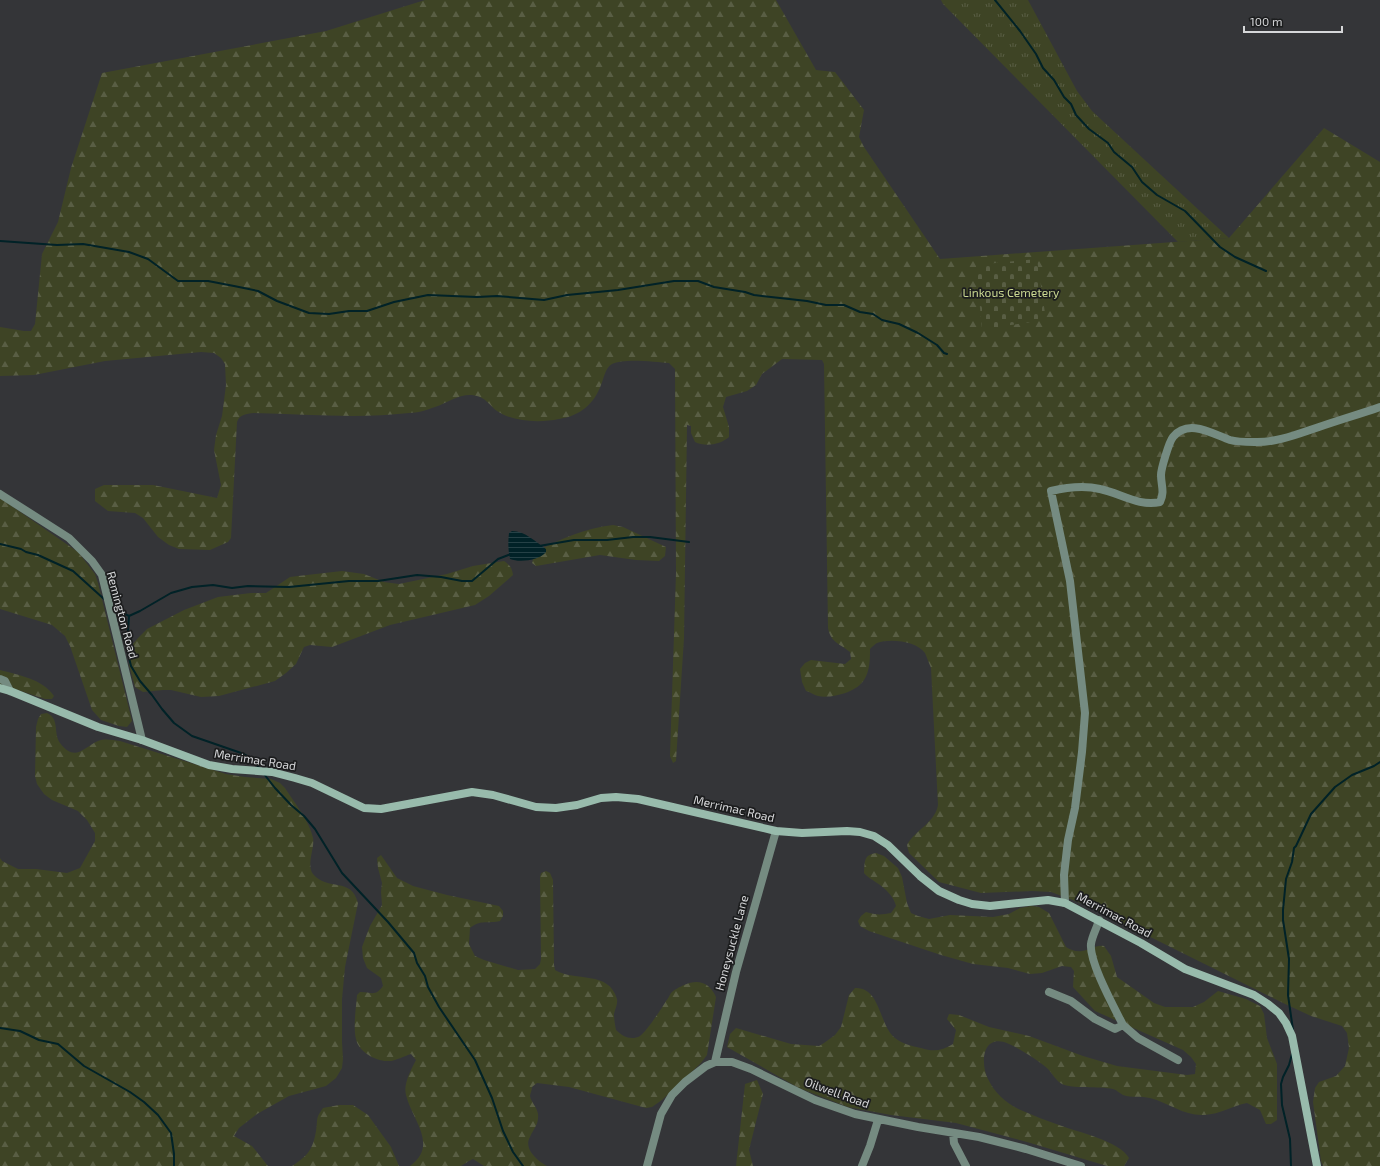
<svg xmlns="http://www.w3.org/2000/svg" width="1380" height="1166" viewBox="0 0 1380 1166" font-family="'Exo 2',sans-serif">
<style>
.grass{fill:url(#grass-tufts)}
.forest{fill:url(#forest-firs)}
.cemetery{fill:url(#cemetery-stones)}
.water{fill:url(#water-rules)}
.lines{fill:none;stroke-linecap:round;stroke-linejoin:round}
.stream{stroke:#012227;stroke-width:2}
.street{stroke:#758b81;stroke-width:8}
.secondary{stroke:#98bbac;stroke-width:8}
.labels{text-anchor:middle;stroke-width:3.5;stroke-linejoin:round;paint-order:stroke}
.park-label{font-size:12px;fill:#cbd992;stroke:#1c1d1e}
.street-label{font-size:12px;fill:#d6d7d9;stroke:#1c1d1e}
</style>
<defs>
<pattern id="grass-tufts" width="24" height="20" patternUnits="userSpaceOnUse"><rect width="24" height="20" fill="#3e4425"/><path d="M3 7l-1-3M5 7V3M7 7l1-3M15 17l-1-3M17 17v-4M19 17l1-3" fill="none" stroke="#595e44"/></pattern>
<pattern id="forest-firs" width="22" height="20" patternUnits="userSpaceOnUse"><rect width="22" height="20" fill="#3e4425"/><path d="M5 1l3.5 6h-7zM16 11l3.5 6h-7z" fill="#595e44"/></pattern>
<pattern id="cemetery-stones" width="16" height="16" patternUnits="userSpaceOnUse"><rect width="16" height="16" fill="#3e4425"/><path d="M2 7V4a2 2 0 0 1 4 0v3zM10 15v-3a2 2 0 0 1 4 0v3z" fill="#595e44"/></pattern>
<pattern id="water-rules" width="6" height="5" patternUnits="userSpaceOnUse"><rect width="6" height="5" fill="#012227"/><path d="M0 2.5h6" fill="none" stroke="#254146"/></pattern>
</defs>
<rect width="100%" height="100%" fill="#343538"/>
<path class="grass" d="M941,0H1028L1077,91L1092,111L1229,238L1178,242L943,4Z"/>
<path class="forest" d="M425,0H776L816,70L835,72L864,110L859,137L864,147L940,259L1229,238L1324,128L1380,162V1166H1323L1321,1161L1313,1102L1315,1088L1319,1082L1336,1076L1345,1066L1349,1048L1347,1033L1342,1026L1311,1016L1283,1003L1086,905L1051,892L1032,891L981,893L939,882L909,853L907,845C915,830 935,823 938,805L931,668C929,663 927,658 925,653C917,641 890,638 877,643C875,644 872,647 870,649C870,659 870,671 864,680C857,692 831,699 818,696C814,695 810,692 806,691L802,682L800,669L805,663L811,660L845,664L851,659L850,652C839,643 831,643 828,628L824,364L822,360L782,359L762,374L756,385L747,391L726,397L723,407L729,427V437C720,445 705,447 695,442L691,433V426L687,425L684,638L676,761L673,763L670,756L676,573L675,369L669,363C656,362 624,358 612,364C605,368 604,378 601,385C594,404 580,416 559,419C540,423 513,422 497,411C488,404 486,397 472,395C459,394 447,403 435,407C427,410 417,413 409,413C358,419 305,414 254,413C246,414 240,414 237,422L231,538L228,542L210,550L179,549L169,545L158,537L143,518L135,513L108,511L95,501V489L104,485H153L217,498L221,485L214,450L216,435L222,416L226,385L225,364L221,358L214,353L201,352L105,361L34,375L0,376V327L24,331H31L35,324L42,254L58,222L71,168L102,73L326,31Z
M0,498L78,552L95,574L98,583L132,721L127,727L119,726L101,720L92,710L70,646L65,636L52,625L0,609Z
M613,525L623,527L666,547L665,556L659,561L636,560L600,555L536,566L532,563L535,552C561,539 585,528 613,525Z
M504,561C510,565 512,568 513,575L489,596L475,605L390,625L332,647L310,645L304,647L296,664L286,673L275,681L219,696L201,697L171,690H163L143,692L135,687L129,665L132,645L138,638L147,629L184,610L218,597L251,593H266L290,577L298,576L342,571L364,574L384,582L399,584L447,574L473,566Z
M0,670C18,675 43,679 54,696L52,699H45L0,684Z
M47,713C60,719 53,733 60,743C75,763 84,747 98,741C105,738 112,740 120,741L226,774L245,777L271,779L280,783L285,788C294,802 310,822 313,838C315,848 306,865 313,874C328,892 351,876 358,903L345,967L342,999V1042L343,1059L342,1068L336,1078L326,1086L289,1096L257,1114L239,1128L234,1136L252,1146L268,1166H0V858L2,861L18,869H36L67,873L80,868L95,841V833L87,820L78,811L52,800L44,794L37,784L35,776L36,727L38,719L41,714Z
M876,853L884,856L898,868L902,877L907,903L911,913L918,916L929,919L950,915L993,917L1009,914L1020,908L1031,906L1039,907L1049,913L1066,947C1071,950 1076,952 1082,951C1090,950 1095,945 1104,946L1111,956L1117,977L1154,1003L1165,1007H1193L1204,1002L1218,991L1246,999L1260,1006L1264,1014L1267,1038L1277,1064V1120L1271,1124H1266L1260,1110L1247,1103C1232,1106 1221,1114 1204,1115C1184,1116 1169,1103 1150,1098C1141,1096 1132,1098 1123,1095C1119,1093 1117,1090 1113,1089C1100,1086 1071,1089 1062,1084C1055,1080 1053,1074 1048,1069C1040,1061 1014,1045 1004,1042C981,1036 981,1066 988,1079C995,1094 1008,1105 1023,1111C1035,1116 1047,1121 1059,1125C1077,1132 1120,1141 1129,1158L1124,1166H1107L1027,1142L956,1123L891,1115L848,1107L799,1088L727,1047L730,1034L736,1028L791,1044L819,1046L824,1043L835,1035L841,1027L849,995L855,988C881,987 879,1026 895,1038C902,1044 912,1046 921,1048C933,1052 942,1051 953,1044L956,1030L947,1019L949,1014L959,1015L989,1027L1029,1036L1083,1056L1117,1066L1187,1075L1195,1074L1196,1064L1191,1057L1183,1050L1095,1011L1073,987L1074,971L1071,967L1062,966L1042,973L1030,974L1008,968L973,964L941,955L869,931L860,926L858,921L861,916L866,912C875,915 882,915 891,913L896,906C894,897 885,888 877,883C872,879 868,878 864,873C865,862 863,855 876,853Z
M381,855L397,878L413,886L447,895L499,906L503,911V916L500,921C488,924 481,919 470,928L469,944L475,956L484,960L518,970L535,969L540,964L541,959L540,877L541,873L546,871L550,873L553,880L554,965L555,970C575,982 609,970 617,999C618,1004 615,1009 614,1014C614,1019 615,1025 616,1030C622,1036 631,1041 640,1036C646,1032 662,1008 666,1001C668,999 669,996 671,993C673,990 680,987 684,985C698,979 709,982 716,997L707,1055L701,1063L662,1100L652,1107L646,1108L569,1087L537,1083L532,1087C532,1090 530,1094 530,1096C531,1102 537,1107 538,1114C539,1124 534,1128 530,1137C523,1149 538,1161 547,1166H484L473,1159L469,1161L461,1166H410C439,1145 412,1120 406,1095C403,1084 411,1070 416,1060L411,1054C404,1056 394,1062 387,1061C375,1061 358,1051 356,1039C353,1027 356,1008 357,995L360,992C372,992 375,997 383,986L381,978L367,968L363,958L362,947L370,926L382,905L381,892L382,883L378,868L377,858Z
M757,1080L763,1094L749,1150L753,1166H736L745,1084Z
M339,1105H353L368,1115L391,1147L399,1166H292C308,1156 313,1149 316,1131C318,1119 315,1119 323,1108Z"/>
<path class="cemetery" d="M1037,259L1046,320L982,329L976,265Z"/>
<path class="water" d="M512,531C525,531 536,542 546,549V552C540,560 520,563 510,559C508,550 508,541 509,533Z"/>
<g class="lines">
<path class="stream" d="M995,0L1020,31L1036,54L1043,68L1054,80L1064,97L1071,104L1076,115L1089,129L1108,143L1114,152L1132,167L1142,182L1157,195L1185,211L1220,247L1235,257L1266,271
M0,241L57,245L83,244L129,252L148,259L178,281H208L234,286L258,291L277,301L309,313L329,314L349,311H367L394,302L428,295L477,297L497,296L544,300L567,295L618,290L674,281H698L714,287L745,292L754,295L807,301L826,305H844L860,312L873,314L882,320L899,324L918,333L937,345L944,353L947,354
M0,544L21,549L26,552L38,555L73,571L104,599
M539,546L574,540H607L633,537H650L689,542
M112,606L119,611L129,616L140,611L171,593L192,587L213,585L232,588L248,586L289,587L349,581H378L417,575L441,577L462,581H472L498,559L511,554
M129,616L127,645L128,654L131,666L140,681L152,695L162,709L174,723L192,736L244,754L251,758L260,769
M264,774L275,788L291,805L304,816L315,829L342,873L388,922L414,953L417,963L425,976L428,987L439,1007L475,1060L492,1098L503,1131L513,1152L523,1166
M0,1028L20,1031L39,1040L58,1044L84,1066L130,1092L144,1102L158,1115L171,1133L174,1154V1166
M1293,1030L1288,995L1289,959L1283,920V910L1286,879L1292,862L1294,848L1296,846L1311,814L1335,787L1352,775L1374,766L1380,762
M1291,1166L1290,1139L1282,1105L1281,1084L1283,1077L1289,1065L1292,1054"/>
<path class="street" d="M0,494L69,538L92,561L102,575L142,740
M0,679L5,681L10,691
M1065,903L1064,875L1068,840L1075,808L1082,752L1085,713L1070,581L1051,491C1068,487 1083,485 1100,489C1120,493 1139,507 1160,502C1165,492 1161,485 1161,475C1161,469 1169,442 1173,437C1188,418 1213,434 1230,440C1237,442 1246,442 1254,442C1276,443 1298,434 1319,427C1339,420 1360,414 1380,407
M1099,920C1097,928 1092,936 1091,944C1089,962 1114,1007 1123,1025
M1049,992L1071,1001L1095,1019L1115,1029L1123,1025L1138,1038L1178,1060
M715,1062L736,972L776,831
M953,1133L954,1143L966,1166
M647,1166L661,1114L672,1095L685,1082L706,1066L715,1062H732L751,1069L815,1100L855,1114L918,1127L979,1137L1026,1149L1081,1166
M862,1166L870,1146L878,1120"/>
<path class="secondary" d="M0,688L10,691L98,727L142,740L209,765L232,769L272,772L295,778L312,783L364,808L381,809L472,792L493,795L536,807L556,808L577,805L601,798L616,797L638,799L776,831L802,833L847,831L860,832L874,836L888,845L920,876L939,891L959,900L972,904L990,906L1048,900L1065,903L1141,943L1185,969L1254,995L1268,1004L1279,1013L1286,1023L1292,1036L1317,1166"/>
</g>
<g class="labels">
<g class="park-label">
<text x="1011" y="297">Linkous Cemetery</text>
</g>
<g class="street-label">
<text transform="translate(122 615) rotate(75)" y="4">Remington Road</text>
<text transform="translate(255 760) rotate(9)" y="4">Merrimac Road</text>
<text transform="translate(734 809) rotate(13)" y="4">Merrimac Road</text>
<text transform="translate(1114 915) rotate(28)" y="4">Merrimac Road</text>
<text transform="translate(732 943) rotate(-75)" y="4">Honeysuckle Lane</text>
<text transform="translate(837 1093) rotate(20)" y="4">Oilwell Road</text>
</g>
</g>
<path d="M1244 26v6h98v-6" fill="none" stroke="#d6d7d9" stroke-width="2"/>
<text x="1250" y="26" font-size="12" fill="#d6d7d9" stroke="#1c1d1e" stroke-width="3" paint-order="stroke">100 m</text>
</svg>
